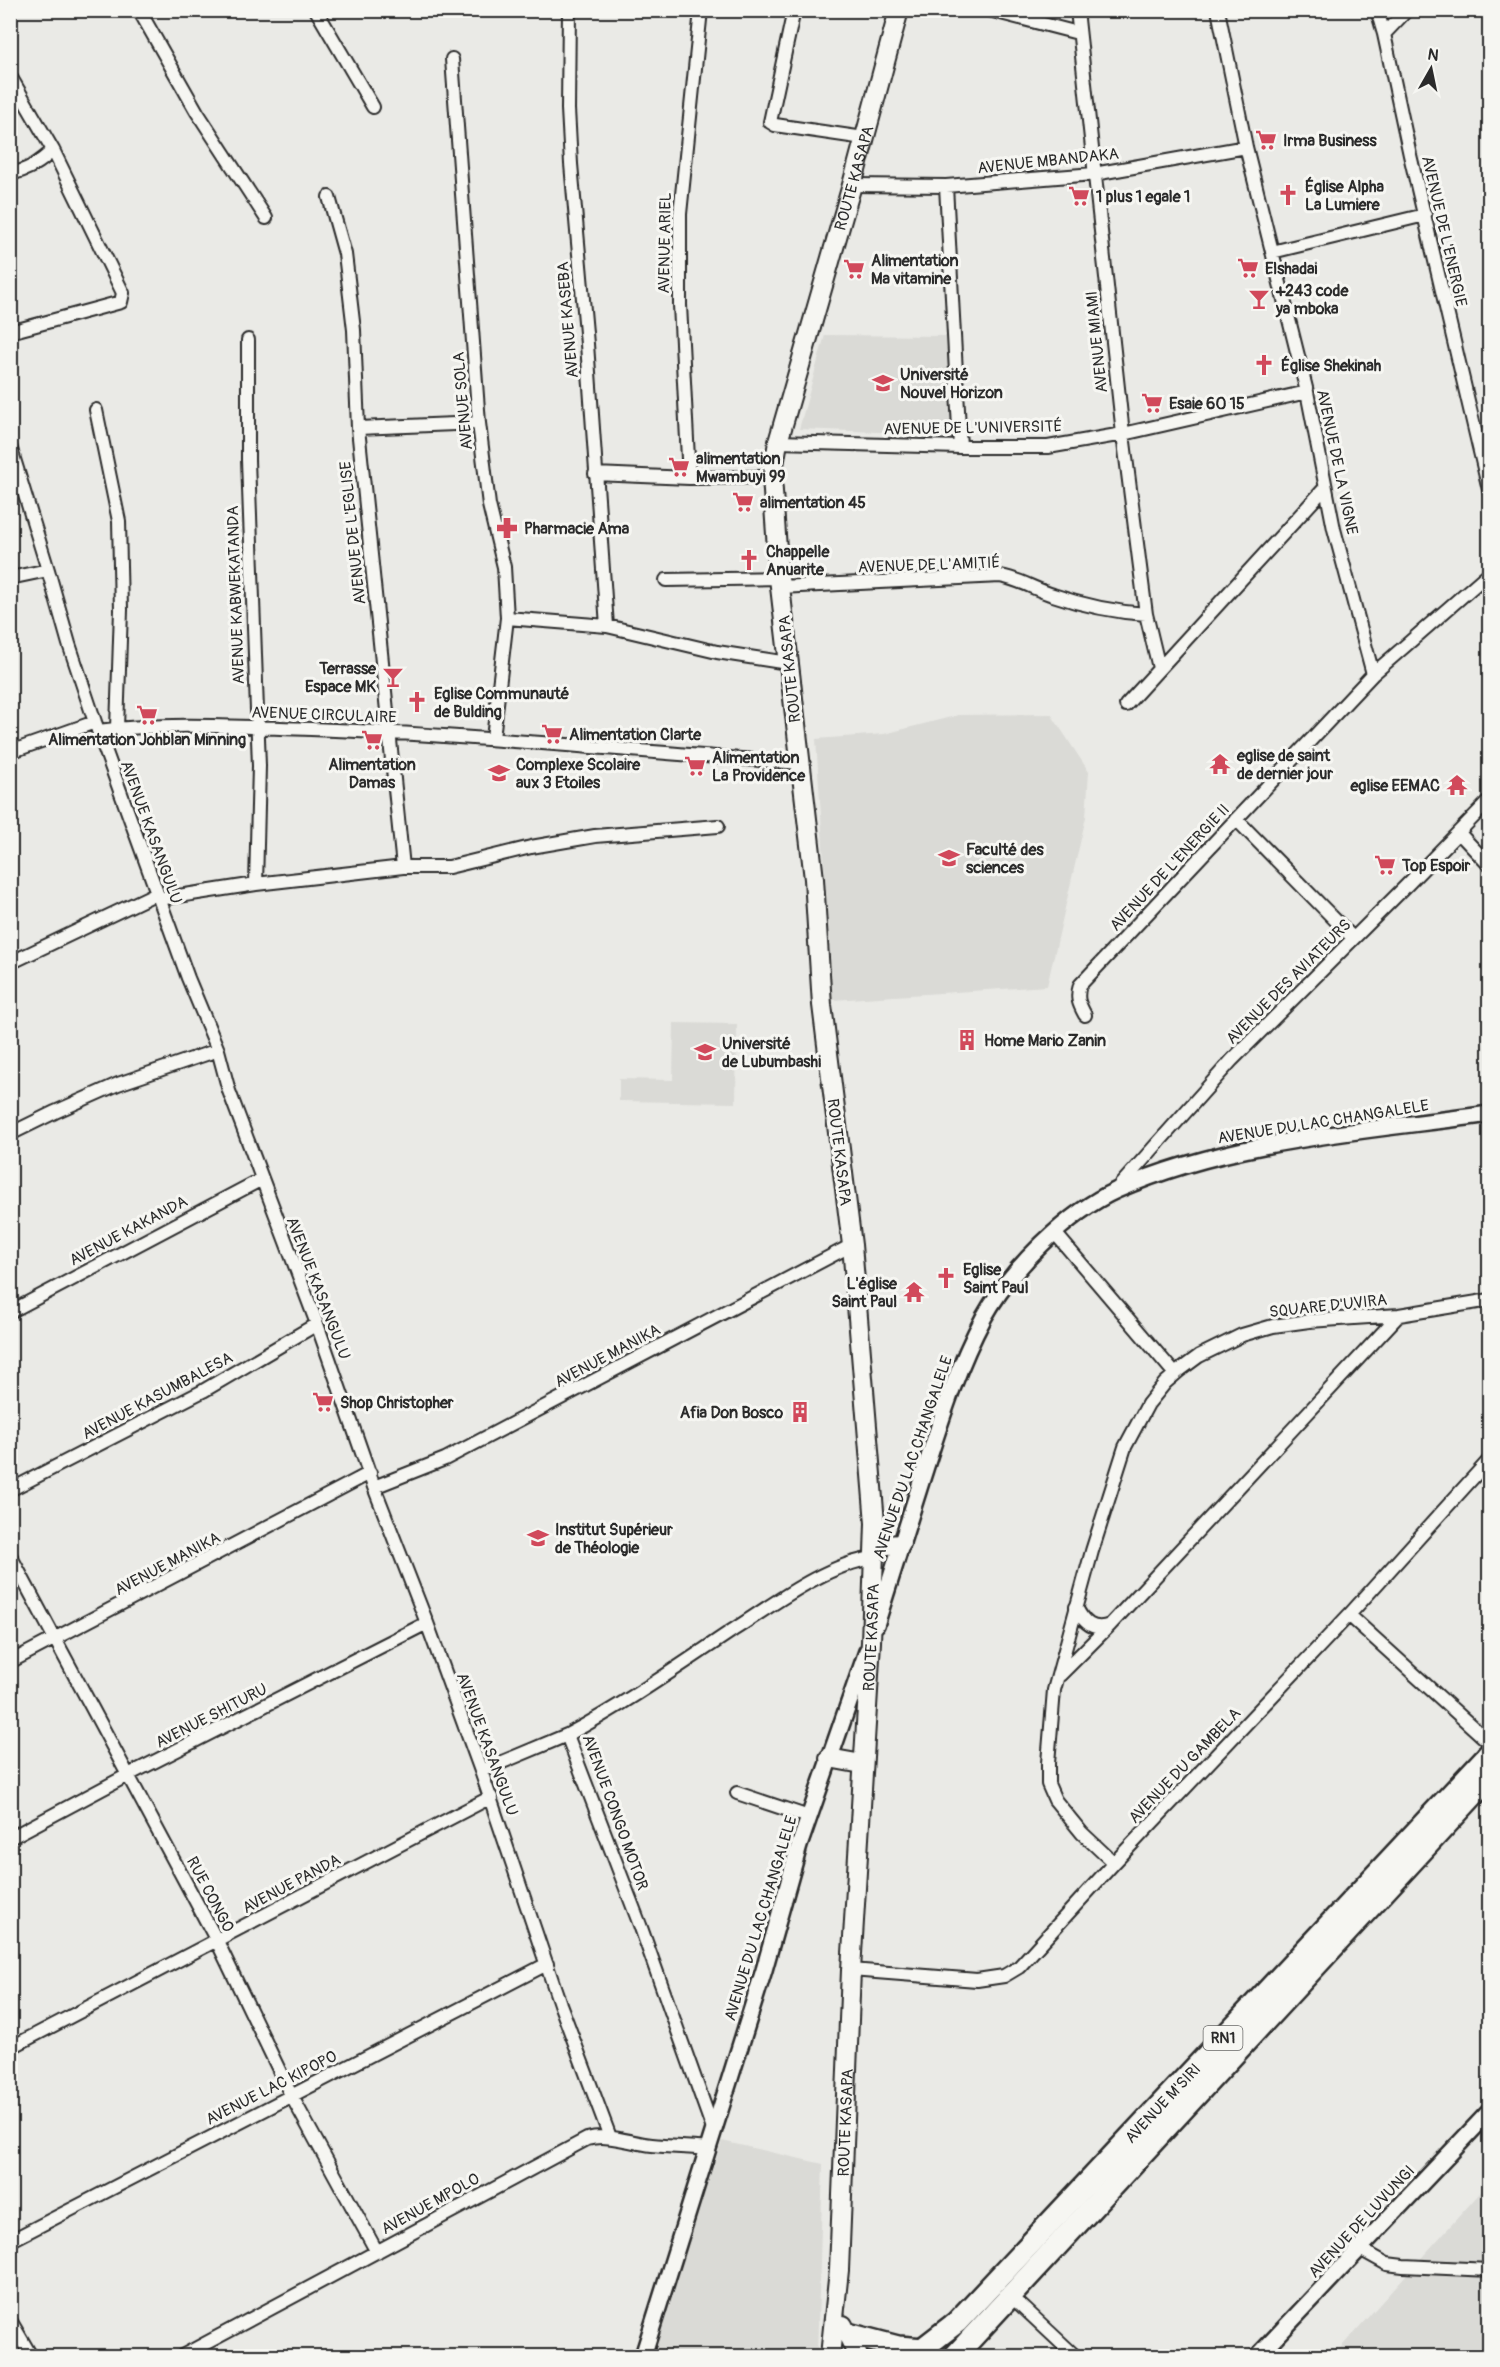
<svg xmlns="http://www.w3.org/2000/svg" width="1500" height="2367" viewBox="0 0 1500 2367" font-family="Pangolin,sans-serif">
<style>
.built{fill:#dadad6}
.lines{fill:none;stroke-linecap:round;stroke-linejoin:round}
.minor-casing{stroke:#2b2b2b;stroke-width:16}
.tertiary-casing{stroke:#2b2b2b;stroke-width:20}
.secondary-casing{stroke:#2b2b2b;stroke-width:22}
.trunk-casing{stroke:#2b2b2b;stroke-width:26}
.minor{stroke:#f6f6f2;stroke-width:12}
.tertiary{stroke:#f6f6f2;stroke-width:15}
.secondary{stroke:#f6f6f2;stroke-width:18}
.trunk{stroke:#f6f6f2;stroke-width:21}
.labels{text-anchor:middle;stroke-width:6;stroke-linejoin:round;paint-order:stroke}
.shield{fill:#f6f6f2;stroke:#686867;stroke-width:1.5}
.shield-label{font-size:15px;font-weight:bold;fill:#2b2b2b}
.poi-label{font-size:16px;font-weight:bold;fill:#2b2b2b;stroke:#f6f6f2;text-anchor:start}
.street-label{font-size:16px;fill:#2b2b2b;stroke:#f6f6f2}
</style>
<rect width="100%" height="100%" fill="#eaeae6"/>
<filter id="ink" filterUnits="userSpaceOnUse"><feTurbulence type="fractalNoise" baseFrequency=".0167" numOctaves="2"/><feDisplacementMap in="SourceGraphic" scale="12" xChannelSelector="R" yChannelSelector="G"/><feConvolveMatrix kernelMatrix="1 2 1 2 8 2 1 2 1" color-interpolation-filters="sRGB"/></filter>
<g filter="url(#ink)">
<path class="built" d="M825,335L951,336L955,435L799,429Z
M1051,714L1089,772L1086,817L1047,986L833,1000L816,739L884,734L959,715Z
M674,1023L737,1024L736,1103L619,1101V1079L673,1080Z
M722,2141L823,2164L817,2356H650Z
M1489,2183V2356H1333Z"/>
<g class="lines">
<defs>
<path id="minor" d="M139,10L197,112L266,218
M316,10L373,107
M569,10L568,109L571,164L587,344L607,626
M794,10L770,122L775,125L864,138
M989,10L1078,33
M1077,10L1123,434L1146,614L1159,668
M1218,10L1246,147L1307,392L1334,529L1373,674
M1377,10L1384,34L1410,155L1490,494
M1384,34L1407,10
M452,59L479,423L489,505L504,567L507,618L493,738
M10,76L53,150L123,293L121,302L10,332
M10,174C28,170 40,163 53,150
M852,185L946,186L1094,174L1246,147
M946,186L960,447
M329,197L345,254L354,330L358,428L403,867
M1272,252L1425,215
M248,340V460L259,766L256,884
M96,410L119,521L121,610L117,728
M358,428L479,423
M778,442L960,447H1048L1123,434L1307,392
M10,446L48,570L69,644L95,722L188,978L218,1050L229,1091L317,1324L374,1487L427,1623L481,1771L560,2004L610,2137
M595,474L689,478L772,477
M689,478L680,305V214L701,10
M10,578L48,570
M666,580L779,578
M780,587L1000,576C1019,579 1034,589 1053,595C1082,605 1116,612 1146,614
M507,618L607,626L717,652L788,663
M1126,705L1325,488
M98,731C168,722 241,727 311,729C474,735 637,752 800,763
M10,752L95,722
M1236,819L1353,938
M1459,833L1490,866
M159,899L256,884L403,867H449L531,847L595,836L718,826
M10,963L157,893
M1085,1015C1079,1004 1076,998 1080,985L1373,674L1490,572
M10,1134L55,1112L118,1084L218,1050
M1115,1191L1232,1060L1407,885L1490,800
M1055,1233L1175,1374
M10,1312L262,1179
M374,1487L445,1459L852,1245
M10,1490L203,1391L317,1324
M10,1555L217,1941L291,2095L377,2252
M1076,1607C1083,1622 1093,1632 1110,1625
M1349,1615L1490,1743
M10,1662L370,1473
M1060,1675L1110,1625L1399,1315
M481,1771L567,1735
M737,1793L809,1817
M10,1838L130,1774L427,1623
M1114,1863L1082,1833L1055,1800L1048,1784V1763L1054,1690L1092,1551L1125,1447L1148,1404L1165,1383L1180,1370L1199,1356L1242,1335L1273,1326L1309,1321L1399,1315L1490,1300
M851,1970L977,1980L1004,1976L1019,1967L1114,1863L1349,1615L1490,1459
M10,2048L491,1797
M714,2132L640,1925L567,1735C625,1704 679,1666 733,1630C774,1604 826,1564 874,1558
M10,2241L547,1964
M1360,2249L1387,2264L1403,2266L1490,2270
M1011,2296L1075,2356
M10,2320L31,2356
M182,2356L587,2139C609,2133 630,2143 652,2145C671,2147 690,2147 709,2149"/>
<path id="tertiary" d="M876,1625C891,1577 906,1530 921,1482C939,1426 956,1369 984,1317C1010,1270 1068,1212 1117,1190C1232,1139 1367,1131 1490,1114
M643,2356L764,1970L799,1846L867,1651
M1258,2356L1490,2111"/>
<g id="secondary">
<path d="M875,1540L887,1545L901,1544"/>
<path d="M829,1758L862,1764"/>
<path d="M843,2325L858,2356"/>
<path id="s1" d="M830,2356L839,2270L851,1970L871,1642L875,1523L852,1245L822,1005L814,879L779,578L772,477L778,442L852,185L899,10"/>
</g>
<g id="trunk">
<path d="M848,2334L898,2347L924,2349"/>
<path id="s2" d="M913,2356L957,2322L1490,1753"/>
<path d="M955,2356L1490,1777"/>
</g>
</defs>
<use href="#minor" class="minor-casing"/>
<use href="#tertiary" class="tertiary-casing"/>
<use href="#secondary" class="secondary-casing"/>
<use href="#trunk" class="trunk-casing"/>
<use href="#minor" class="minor"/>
<use href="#tertiary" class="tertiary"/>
<use href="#secondary" class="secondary"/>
<use href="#trunk" class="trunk"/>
</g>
</g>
<defs>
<symbol id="supermarket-bare" viewBox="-9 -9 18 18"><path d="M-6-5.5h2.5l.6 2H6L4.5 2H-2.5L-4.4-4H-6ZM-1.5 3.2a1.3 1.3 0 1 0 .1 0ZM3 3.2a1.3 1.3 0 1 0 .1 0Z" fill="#d1495b" stroke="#f6f6f2" stroke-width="2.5" paint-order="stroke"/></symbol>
<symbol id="church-bare" viewBox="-9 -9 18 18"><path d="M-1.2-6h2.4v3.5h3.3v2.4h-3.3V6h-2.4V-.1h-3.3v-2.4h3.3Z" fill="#d1495b" stroke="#f6f6f2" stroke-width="2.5" paint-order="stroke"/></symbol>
<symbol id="bar-bare" viewBox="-9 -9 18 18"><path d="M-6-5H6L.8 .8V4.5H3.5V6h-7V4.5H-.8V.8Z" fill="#d1495b" stroke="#f6f6f2" stroke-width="2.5" paint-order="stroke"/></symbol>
<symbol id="university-bare" viewBox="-9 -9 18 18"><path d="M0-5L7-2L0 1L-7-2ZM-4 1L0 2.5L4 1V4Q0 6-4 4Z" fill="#d1495b" stroke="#f6f6f2" stroke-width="2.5" paint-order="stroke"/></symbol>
<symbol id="pharmacy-bare" viewBox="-9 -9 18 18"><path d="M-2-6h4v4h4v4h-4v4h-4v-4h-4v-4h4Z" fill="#d1495b" stroke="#f6f6f2" stroke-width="2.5" paint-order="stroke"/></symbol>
<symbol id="temple-bare" viewBox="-9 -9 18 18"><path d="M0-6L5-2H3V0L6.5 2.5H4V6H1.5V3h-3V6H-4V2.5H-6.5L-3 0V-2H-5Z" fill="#d1495b" stroke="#f6f6f2" stroke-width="2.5" paint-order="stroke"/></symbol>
<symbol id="school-bare" viewBox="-9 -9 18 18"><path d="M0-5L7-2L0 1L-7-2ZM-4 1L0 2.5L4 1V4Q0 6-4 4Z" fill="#d1495b" stroke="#f6f6f2" stroke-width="2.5" paint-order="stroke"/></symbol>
<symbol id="building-bare" viewBox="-9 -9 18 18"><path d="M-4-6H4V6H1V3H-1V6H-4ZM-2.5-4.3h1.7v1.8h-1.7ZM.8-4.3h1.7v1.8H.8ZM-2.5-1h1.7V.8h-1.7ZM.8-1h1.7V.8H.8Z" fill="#d1495b" stroke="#f6f6f2" stroke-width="2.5" paint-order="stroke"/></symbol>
</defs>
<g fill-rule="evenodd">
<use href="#supermarket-bare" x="1251" y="125" width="30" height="30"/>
<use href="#church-bare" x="1273" y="180" width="30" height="30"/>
<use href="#supermarket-bare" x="1064" y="181" width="30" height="30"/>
<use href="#supermarket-bare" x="1233" y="253" width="30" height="30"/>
<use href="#supermarket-bare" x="839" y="254" width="30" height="30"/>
<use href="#bar-bare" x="1244" y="284" width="30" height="30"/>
<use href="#church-bare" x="1249" y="350" width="30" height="30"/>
<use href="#university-bare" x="868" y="368" width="30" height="30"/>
<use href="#supermarket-bare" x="1137" y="388" width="30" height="30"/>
<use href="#supermarket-bare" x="664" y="452" width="30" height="30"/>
<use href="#supermarket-bare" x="728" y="487" width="30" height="30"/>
<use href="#pharmacy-bare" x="492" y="513" width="30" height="30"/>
<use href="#church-bare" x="734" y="545" width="30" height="30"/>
<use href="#bar-bare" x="378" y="662" width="30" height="30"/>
<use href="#church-bare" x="402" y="687" width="30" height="30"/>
<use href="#supermarket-bare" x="132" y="700" width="30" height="30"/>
<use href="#supermarket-bare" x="537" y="719" width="30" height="30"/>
<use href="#supermarket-bare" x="357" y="725" width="30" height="30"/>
<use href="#temple-bare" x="1205" y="749" width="30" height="30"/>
<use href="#supermarket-bare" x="680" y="751" width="30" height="30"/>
<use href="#school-bare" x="484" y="758" width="30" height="30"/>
<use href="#temple-bare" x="1442" y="770" width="30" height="30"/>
<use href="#university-bare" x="934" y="843" width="30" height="30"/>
<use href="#supermarket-bare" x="1370" y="850" width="30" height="30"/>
<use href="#building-bare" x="952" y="1025" width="30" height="30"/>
<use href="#university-bare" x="690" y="1037" width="30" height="30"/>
<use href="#church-bare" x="931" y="1263" width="30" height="30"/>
<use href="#temple-bare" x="899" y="1277" width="30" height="30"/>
<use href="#supermarket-bare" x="308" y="1387" width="30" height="30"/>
<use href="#building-bare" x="785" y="1397" width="30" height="30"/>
<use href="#university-bare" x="523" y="1523" width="30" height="30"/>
</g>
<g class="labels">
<rect class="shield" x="1203.5" y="2026" width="39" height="24" rx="4.5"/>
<g class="shield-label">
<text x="1223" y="2043">RN1</text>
</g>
<g class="poi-label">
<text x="1283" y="146">Irma Business</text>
<text x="1305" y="192">Église Alpha<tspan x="1305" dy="18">La Lumiere</tspan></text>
<text x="1096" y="202">1 plus 1 egale 1</text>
<text x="871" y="266">Alimentation<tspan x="871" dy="18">Ma vitamine</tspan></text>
<text x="1265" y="274">Elshadai</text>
<text x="1276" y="296">+243 code<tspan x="1276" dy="18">ya mboka</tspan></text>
<text x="1281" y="371">Église Shekinah</text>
<text x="900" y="380">Université<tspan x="900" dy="18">Nouvel Horizon</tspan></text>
<text x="1169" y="409">Esaie 60 15</text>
<text x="696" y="464">alimentation<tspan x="696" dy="18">Mwambuyi 99</tspan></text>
<text x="760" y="508">alimentation 45</text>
<text x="524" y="534">Pharmacie Ama</text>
<text x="766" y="557">Chappelle<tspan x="766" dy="18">Anuarite</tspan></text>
<text x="376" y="674" text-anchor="end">Terrasse<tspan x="376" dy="18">Espace MK</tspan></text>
<text x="434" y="699">Eglise Communauté<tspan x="434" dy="18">de Bulding</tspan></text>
<text x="569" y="740">Alimentation Clarte</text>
<text x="147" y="745" text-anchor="middle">Alimentation Johblan Minning</text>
<text x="1237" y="761">eglise de saint<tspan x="1237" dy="18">de dernier jour</tspan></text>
<text x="712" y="763">Alimentation<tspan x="712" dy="18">La Providence</tspan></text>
<text x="372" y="770" text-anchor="middle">Alimentation<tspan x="372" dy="18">Damas</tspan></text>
<text x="516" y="770">Complexe Scolaire<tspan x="516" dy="18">aux 3 Etoiles</tspan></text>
<text x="1440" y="791" text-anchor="end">eglise EEMAC</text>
<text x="966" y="855">Faculté des<tspan x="966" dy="18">sciences</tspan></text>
<text x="1402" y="871">Top Espoir</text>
<text x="984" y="1046">Home Mario Zanin</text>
<text x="722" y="1049">Université<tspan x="722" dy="18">de Lubumbashi</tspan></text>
<text x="963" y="1275">Eglise<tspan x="963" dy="18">Saint Paul</tspan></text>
<text x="897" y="1289" text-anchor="end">L'église<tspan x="897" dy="18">Saint Paul</tspan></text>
<text x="340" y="1408">Shop Christopher</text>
<text x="783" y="1418" text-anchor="end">Afia Don Bosco</text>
<text x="555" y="1535">Institut Supérieur<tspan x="555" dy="18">de Théologie</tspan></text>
</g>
<g class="street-label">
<text transform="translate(1048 160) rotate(-6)" y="6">AVENUE MBANDAKA</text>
<text dy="6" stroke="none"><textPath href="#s1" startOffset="2196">ROUTE KASAPA</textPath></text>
<text transform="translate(1445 231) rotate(77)" y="6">AVENUE DE L'ENERGIE</text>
<text transform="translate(664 243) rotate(-89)" y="6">AVENUE ARIEL</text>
<text transform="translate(567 320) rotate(-95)" y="6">AVENUE KASEBA</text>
<text transform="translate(1096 342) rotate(-96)" y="6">AVENUE MIAMI</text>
<text transform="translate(462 401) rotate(-95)" y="6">AVENUE SOLA</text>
<text transform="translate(973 427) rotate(-1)" y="6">AVENUE DE L'UNIVERSITÉ</text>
<text transform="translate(1338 462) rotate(78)" y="6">AVENUE DE LA VIGNE</text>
<text transform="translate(352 533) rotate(-96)" y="6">AVENUE DE L'EGLISE</text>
<text transform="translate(929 564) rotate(-2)" y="6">AVENUE DE L'AMITIÉ</text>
<text transform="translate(235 595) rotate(-92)" y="6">AVENUE KABWEKATANDA</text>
<text transform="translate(789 669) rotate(-96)" y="6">ROUTE KASAPA</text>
<text transform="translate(324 714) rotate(2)" y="6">AVENUE CIRCULAIRE</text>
<text transform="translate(152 832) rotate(70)" y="6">AVENUE KASANGULU</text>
<text transform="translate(1169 867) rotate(-47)" y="6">AVENUE DE L'ENERGIE II</text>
<text transform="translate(1288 981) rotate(-45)" y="6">AVENUE DES AVIATEURS</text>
<text transform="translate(1323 1121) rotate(-9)" y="6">AVENUE DU LAC CHANGALELE</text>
<text transform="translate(840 1152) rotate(83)" y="6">ROUTE KASAPA</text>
<text transform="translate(128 1230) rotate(-28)" y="6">AVENUE KAKANDA</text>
<text transform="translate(319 1288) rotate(69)" y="6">AVENUE KASANGULU</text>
<text transform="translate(1328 1305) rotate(-6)" y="6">SQUARE D'UVIRA</text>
<text transform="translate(607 1355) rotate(-28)" y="6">AVENUE MANIKA</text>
<text transform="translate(157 1395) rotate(-28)" y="6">AVENUE KASUMBALESA</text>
<text transform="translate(912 1457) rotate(-71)" y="6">AVENUE DU LAC CHANGALELE</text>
<text transform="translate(167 1563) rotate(-28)" y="6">AVENUE MANIKA</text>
<text dy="6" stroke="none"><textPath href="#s1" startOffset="720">ROUTE KASAPA</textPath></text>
<text transform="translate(211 1715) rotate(-27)" y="6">AVENUE SHITURU</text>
<text transform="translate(488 1744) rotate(70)" y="6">AVENUE KASANGULU</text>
<text transform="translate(1184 1765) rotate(-46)" y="6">AVENUE DU GAMBELA</text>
<text transform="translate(616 1812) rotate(70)" y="6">AVENUE CONGO MOTOR</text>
<text transform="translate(291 1883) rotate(-28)" y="6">AVENUE PANDA</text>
<text transform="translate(211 1894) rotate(62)" y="6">RUE CONGO</text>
<text transform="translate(760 1918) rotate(-73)" y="6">AVENUE DU LAC CHANGALELE</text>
<text transform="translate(271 2087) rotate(-27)" y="6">AVENUE LAC KIPOPO</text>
<text dy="6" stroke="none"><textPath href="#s2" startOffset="356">AVENUE M'SIRI</textPath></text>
<text dy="6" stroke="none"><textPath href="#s1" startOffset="234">ROUTE KASAPA</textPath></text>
<text transform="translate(430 2203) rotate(-29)" y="6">AVENUE MPOLO</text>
<text transform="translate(1361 2221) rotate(-47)" y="6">AVENUE DE LUVUNGI</text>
</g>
</g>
<rect width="1500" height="2367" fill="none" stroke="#f6f6f2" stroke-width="36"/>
<rect x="18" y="18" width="1464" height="2331" fill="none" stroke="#2b2b2b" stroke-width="2" filter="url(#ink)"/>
<g transform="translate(1431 69) rotate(9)" stroke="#f6f6f2" stroke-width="4.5" paint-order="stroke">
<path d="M0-4.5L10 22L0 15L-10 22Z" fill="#2b2b2b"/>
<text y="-9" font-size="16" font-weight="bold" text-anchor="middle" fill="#2b2b2b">N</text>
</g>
</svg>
